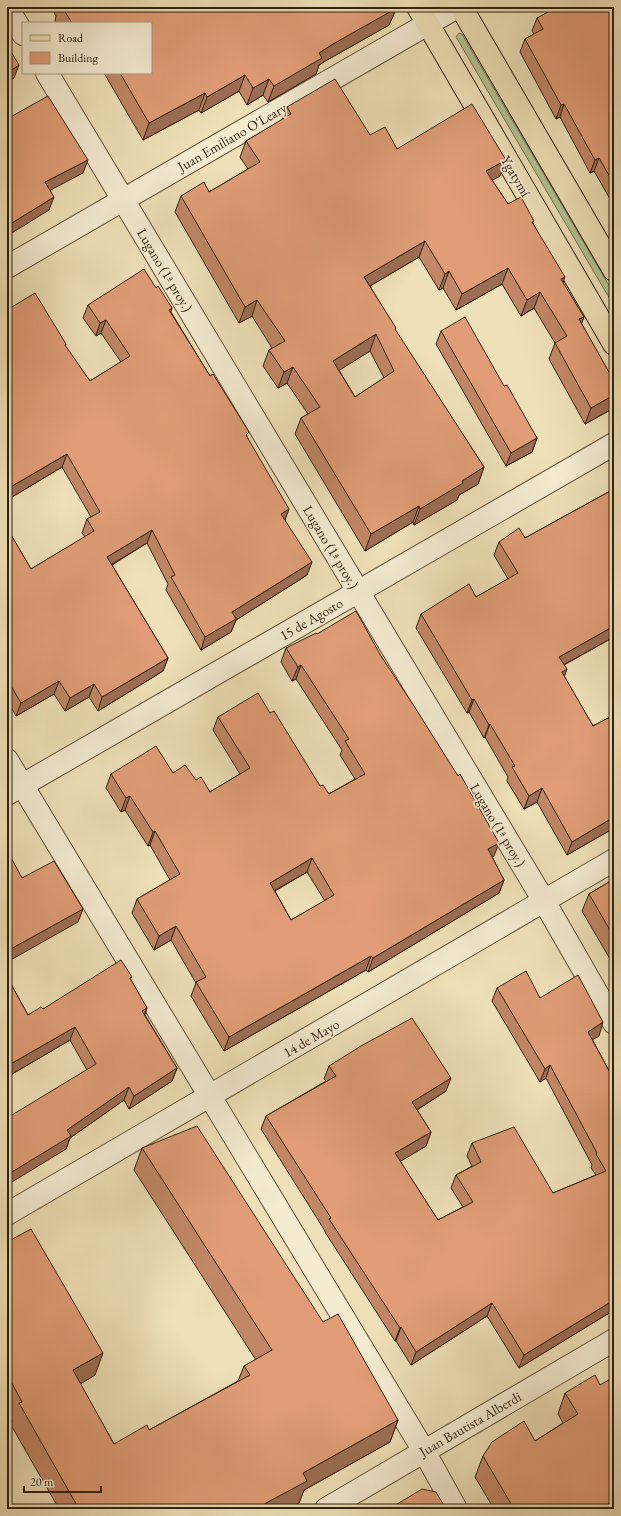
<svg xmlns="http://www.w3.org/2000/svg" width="621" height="1516" viewBox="0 0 621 1516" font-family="'EB Garamond',serif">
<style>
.green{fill:#b5c392;stroke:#727250}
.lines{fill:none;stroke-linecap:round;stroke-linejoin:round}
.minor-casing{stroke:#605139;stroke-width:24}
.primary-casing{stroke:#30210f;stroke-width:24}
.minor{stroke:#f4ebd1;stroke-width:22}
.primary{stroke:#eee0b8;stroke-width:22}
.wall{fill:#c18766;stroke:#30210f;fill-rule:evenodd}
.shaded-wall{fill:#9d6e53;stroke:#30210f}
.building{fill:#e09d77;stroke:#30210f;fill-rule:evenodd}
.labels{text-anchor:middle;stroke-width:3.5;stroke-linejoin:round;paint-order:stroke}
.street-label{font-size:14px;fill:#30210f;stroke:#f4ebd1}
</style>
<rect width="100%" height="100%" fill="#eee0b8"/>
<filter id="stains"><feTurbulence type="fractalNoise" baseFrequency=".005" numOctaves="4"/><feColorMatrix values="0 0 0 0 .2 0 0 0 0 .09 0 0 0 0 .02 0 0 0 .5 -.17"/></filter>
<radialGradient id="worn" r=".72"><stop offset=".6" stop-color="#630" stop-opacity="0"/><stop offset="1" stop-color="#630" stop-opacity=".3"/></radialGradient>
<path class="green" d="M459,33L462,34L614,294V306L456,37Z"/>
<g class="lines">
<defs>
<path id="minor" d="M7,7L23,34
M47,73L544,901L614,1023
M7,267L457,7
M7,760L424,1451L456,1509
M7,794L614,444
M7,1214L614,860
M326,1509L614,1340"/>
<path id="primary" d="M418,7L614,344
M461,7L614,270"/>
</defs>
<use href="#minor" class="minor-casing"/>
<use href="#primary" class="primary-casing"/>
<use href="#minor" class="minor"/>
<use href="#primary" class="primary"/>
</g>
<path class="wall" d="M51,7H397L389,25L327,60L319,65L316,74L268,102L263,95L247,105L239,91L201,113L199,110L143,140L104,73H151V23H56L55,21L56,16Z
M614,7V206L594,171L590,173L560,117L556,119L520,52L525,39L534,34L532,31L537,18Z
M287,107L370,135L397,149L500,176L492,180L508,204L533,223L563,283L584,317L581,323L614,381V408L585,424L549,359L555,343L534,308L521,316L502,284L456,310L443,288L439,290L419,257L370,286L395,330L484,467L478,484L459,495L457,500L414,525L413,522L365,551L295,434L301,418L308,414L287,383L278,388L263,366L269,350L272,348L252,316L239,323L175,212L181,196L209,192L248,169L240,157L246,141L282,120ZM370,351L384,378L355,397L339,370Z
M156,288L172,308L171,312L247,437L285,520L307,575L236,620L231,632L201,650L166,590L168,584L147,543L112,565L168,658L163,671L98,711L89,697L65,711L54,694L16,716L7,700V528L31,569L85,537L82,533L87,519L91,517L62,467L7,500V310L66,344L65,346L90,381L121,362L101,333L96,336L83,318L88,305Z
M441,331L504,386L537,438L532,452L506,466L436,344Z
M614,486V641L612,638L564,665V676L593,726L614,715V828L567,855L537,802L524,809L507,781L508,777L485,737L484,738L469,712L467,713L416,628L421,614L476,597L508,579L494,555L499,542L525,538L612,490Z
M286,648L494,856L492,857L504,880L499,893L368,972L366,970L224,1051L191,996L196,983L171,940L154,950L132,913L137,899L170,880L150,845L148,846L125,810L121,812L106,788L111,774L173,773L196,780L210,792L240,774L213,730L218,717L270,713L320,786L329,794L355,779L340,755L342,750L296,679L292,681L281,662ZM307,872L325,901L291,920L275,891Z
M614,879V959L613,957L610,959L582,911L589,894Z
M7,977L28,1015L43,1009L131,980L147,1008L145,1015L177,1068L172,1081L129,1109L124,1100L70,1138L66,1149L87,1070L70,1040L7,1077Z
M497,988L540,998L599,1036L592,1039L614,1080V1310L519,1368L487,1316L411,1365L396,1341H395L325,1232V1231L261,1129L266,1116L326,1081L324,1079L329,1066L446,1091L417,1110L431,1132L426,1146L400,1161L438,1220L463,1207L451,1188L456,1175L472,1166L467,1156L472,1143L553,1193L596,1175L591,1168L592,1165L546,1078L540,1082L492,1001Z
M142,1148L323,1322L398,1420L390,1442L304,1490L299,1503L288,1509H59L11,1425L12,1421L7,1411V1242L95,1375L80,1384L114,1444L149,1430L238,1381L244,1366L256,1360L134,1170Z
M600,1385L614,1509H494L475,1477L483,1456L535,1441L563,1423L558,1414L565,1393Z"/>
<path class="shaded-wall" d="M396,7H397L389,25L327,60L319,65L316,74L268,102L274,86L319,53L333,44Z
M19,65L14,78L7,83V73Z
M245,75L239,91L201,113L207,97Z
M269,79L263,95L247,105L253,88Z
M205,93L199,110L143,140L149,123Z
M564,104L560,117L556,119L561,105Z
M599,158L594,171L590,173L595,160Z
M88,160L83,173L41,195L45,182Z
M506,160L500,176L480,187L486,171Z
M54,197L49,210L7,236V226Z
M425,241L419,257L358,293L364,277Z
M508,268L502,284L456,310L462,294Z
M449,271L443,288L439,290L445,274Z
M565,277L559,293L561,279Z
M540,292L534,308L521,316L527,300Z
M257,300L252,316L239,323L245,307Z
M584,317L578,333L579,319Z
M106,320L101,333L96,336L100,323Z
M376,334L370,351L327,378L333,361Z
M293,367L287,383L278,388L284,372Z
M614,395V408L585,424L591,408Z
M537,438L532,452L506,466L511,453Z
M67,454L62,467L7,500V489Z
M484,467L478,484L459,495L457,500L414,525L420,509L462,481Z
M419,506L413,522L365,551L371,534Z
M289,509L284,523L281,514Z
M152,530L147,543L102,570L107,557Z
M312,562L307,575L236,620L231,632L201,650L205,637L232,612Z
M614,626V632L612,638L554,670L559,657Z
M168,658L163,671L98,711L102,697Z
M301,665L296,679L292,681L298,667Z
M567,669L562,683V672Z
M59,681L54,694L16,716L21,703Z
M94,684L89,697L65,711L70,698Z
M474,699L469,712L467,713L472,700Z
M490,724L485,737L484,738L489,725Z
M542,788L537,802L524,809L529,796Z
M130,796L125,810L121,812L126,798Z
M614,817V828L567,855L572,842Z
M155,831L150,845L148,846L153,832Z
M499,843L494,856L483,863L488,849Z
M312,858L307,872L265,896L270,883Z
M504,880L499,893L368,972L373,958Z
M83,909L78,922L7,962V951Z
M176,926L171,940L154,950L159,936Z
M614,949V955L613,957L610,959Z
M371,956L366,970L224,1051L229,1037Z
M147,1008L142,1021V1011Z
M603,1022L599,1036L583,1045L588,1032Z
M75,1027L70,1040L7,1077V1066Z
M550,1065L546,1078L540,1082L545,1069Z
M177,1068L172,1081L129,1109L134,1096Z
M451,1078L446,1091L407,1116L412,1102Z
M129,1087L124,1100L70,1138L66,1149L7,1185V1175L67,1130Z
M431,1132L426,1146L391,1167L395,1153Z
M614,1300V1310L519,1368L524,1355Z
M492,1303L487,1316L411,1365L416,1352Z
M401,1327L396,1341H395L400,1328Z
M103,1353L95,1375L65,1393L73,1370Z
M398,1420L390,1442L304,1490L299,1503L288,1509H255L303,1473Z"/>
<path class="building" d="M62,7H396L395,9L333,44L319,53L322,58L274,86L269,79L253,88L245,75L207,97L205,93L149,123L120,73H151V23H72Z
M557,7H614V184L599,158L595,160L564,104L561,105L525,39L543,29L537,18Z
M7,45L19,65L7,73Z
M335,79L370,135L385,127L397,149L472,104L506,160L486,171L508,204L521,197L534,221L532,222L565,277L561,279L584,317L579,319L614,381V395L591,408L555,343L567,336L540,292L527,300L508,268L462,294L449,271L445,274L425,241L364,277L396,328L395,329L484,467L462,481L463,483L420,509L419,506L371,534L301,418L320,407L293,367L284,372L269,350L285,341L257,300L245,307L181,196L204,182L209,192L260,162L246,141L291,114L287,107ZM376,334L394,371L355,397L333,361Z
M48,96L88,160L45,182L54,197L7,226V119Z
M144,269L156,288L158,286L172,308L169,310L210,376L213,374L249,432L246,435L289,509L281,514L312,562L232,612L236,619L205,637L171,577L175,575L152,530L107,557L168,658L102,697L94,684L70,698L59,681L21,703L7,679V528L31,569L94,531L87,519L100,512L67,454L7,489V310L35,293L66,344L65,345L90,381L130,356L106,320L100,323L88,305Z
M465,317L504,386L507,385L537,438L511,453L441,331Z
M614,489V626L559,657L567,669L562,672L593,726L614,715V817L572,842L542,788L529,796L512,767L515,766L490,724L489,725L474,699L472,700L421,614L469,584L476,597L518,573L499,542L519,528L525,538Z
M356,611L381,656L414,706L458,776L460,774L499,843L488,849L504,880L373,958L371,956L229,1037L196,982L206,977L176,926L159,936L137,899L180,874L155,831L153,832L130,796L126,798L111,774L156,746L173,773L185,765L196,780L201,777L210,792L250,768L218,717L258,693L270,713L274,711L320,786L323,785L329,794L365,774L345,741L349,739L301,665L298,667L286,648L316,633L317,634ZM312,858L334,895L291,920L270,883Z
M7,850L22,878L54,861L83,909L7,951Z
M614,879V937L589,894Z
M121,960L132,977L130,978L147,1008L142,1011L177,1068L134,1096L129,1087L67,1130L71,1136L7,1175V1118L96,1064L75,1027L7,1066V977L28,1015L41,1007L43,1009Z
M526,971L540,998L578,975L603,1022L588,1032L614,1080V1300L524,1355L492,1303L416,1352L401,1327L400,1328L329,1219L331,1218L266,1116L336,1076L329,1066L361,1046L412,1018L451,1078L412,1102L431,1132L395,1153L438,1220L473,1202L456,1175L481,1162L472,1143L514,1127L553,1193L606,1171L596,1154L597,1153L550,1065L545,1069L497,988Z
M197,1126L323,1322L338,1314L398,1420L303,1473L307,1481L255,1509H79L19,1403L22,1402L7,1374V1242L31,1229L103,1353L73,1370L114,1444L147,1425L149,1430L250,1375L244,1366L272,1350L142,1148Z
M595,1375L600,1385L614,1377V1509H514L483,1456L492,1442L524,1421L535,1441L578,1414L565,1393Z
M422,1489L436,1492L446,1509H389Z"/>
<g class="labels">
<g class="street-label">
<text transform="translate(232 137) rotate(-30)" y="5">Juan Emiliano O'Leary</text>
<text transform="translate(516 176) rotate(60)" y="5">Ygatymí</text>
<text transform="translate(165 270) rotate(59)" y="5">Lugano (1ª proy.)</text>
<text transform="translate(331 547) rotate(59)" y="5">Lugano (1ª proy.)</text>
<text transform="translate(311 619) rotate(-30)" y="5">15 de Agosto</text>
<text transform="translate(498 825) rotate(59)" y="5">Lugano (1ª proy.)</text>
<text transform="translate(311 1038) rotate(-30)" y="5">14 de Mayo</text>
<text transform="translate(470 1424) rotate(-30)" y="5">Juan Bautista Alberdi</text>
</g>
</g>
<rect width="621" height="1516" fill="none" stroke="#eee0b8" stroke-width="24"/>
<rect x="8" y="8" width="605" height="1500" fill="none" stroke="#30210f" stroke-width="2"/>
<rect x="12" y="12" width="597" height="1492" fill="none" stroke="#30210f"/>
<rect x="22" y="22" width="130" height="52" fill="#f4ebd1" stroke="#a69a83"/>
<rect x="30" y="35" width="20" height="6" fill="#eee0b8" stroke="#a69a83"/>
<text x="58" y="42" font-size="12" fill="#30210f">Road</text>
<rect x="30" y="52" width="20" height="12" fill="#e09d77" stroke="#a69a83"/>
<text x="58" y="62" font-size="12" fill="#30210f">Building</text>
<path d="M24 1486v6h77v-6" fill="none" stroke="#30210f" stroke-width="2"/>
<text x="30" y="1486" font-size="12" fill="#30210f" stroke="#f4ebd1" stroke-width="3" paint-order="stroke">20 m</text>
<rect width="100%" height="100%" filter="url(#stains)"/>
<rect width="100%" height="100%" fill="url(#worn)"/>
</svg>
